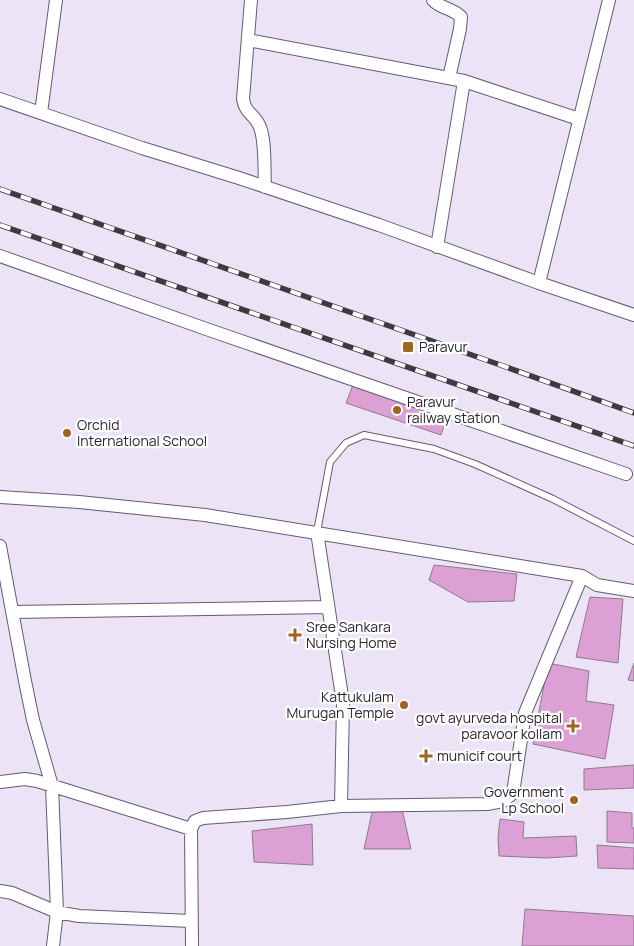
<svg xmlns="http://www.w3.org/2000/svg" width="634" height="946" viewBox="0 0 634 946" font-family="Manrope,sans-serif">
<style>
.building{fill:#dca0d4;stroke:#8c7d8a}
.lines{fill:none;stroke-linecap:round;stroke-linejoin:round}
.lane-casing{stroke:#645d6d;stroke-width:8}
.street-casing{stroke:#645d6d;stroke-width:14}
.lane{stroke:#fff;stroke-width:6}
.street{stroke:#fff;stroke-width:12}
.rail-casing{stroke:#3d3a42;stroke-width:5.5}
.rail{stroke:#fff;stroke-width:4;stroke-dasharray:11;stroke-linecap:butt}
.poi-dot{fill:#9e6622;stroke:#fff;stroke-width:2}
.labels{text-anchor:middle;stroke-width:4.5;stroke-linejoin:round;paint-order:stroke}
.poi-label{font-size:14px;fill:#29262d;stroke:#fff;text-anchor:start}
</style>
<rect width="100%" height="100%" fill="#ece3f6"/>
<path class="building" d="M353,385L447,417L441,435L346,403Z
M434,565L517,574L514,601L468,602L429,580Z
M590,597L623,599L618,663L576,657Z
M548,663L589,671L586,701L614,705L605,759L533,744Z
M634,663V681L628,680Z
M634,765V788L584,790V769Z
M373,808L402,809L411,849H364Z
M607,811L632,813V828H634V843L607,842Z
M500,819L524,822L523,838L576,836L577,856L546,858L499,856L498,837Z
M312,824L313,865L254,862L252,831Z
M597,845L634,848V869L598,868Z
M525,909L634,916V946H522Z"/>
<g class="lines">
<defs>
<path id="lane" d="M317,532L330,462L346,443L364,435L434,449L475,464L553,499L634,541"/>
<path id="street" d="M251,0L243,99C245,113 254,114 259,125C266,138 264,171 265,187
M433,0C441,9 453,8 461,17L460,29L449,78
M609,0L539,283L634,315
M248,40L464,81L579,119
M0,99L142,148L239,178L379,225L539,283
M41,113L56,0
M437,247L464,81
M0,256L212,331L626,474
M0,497L79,502L205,515L582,576L597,585L634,591
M0,546L25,681L33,720L52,786L57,912L53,946
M12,612L327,607
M0,782L25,779L37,781L191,829
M341,806L487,804L503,801L513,793L525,713L582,576
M0,891L12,893L57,912L79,916L191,921
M192,946L191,829L195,821L203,818L287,812L341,806L343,703L317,532"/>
</defs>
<use href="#lane" class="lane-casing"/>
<use href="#street" class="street-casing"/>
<use href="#lane" class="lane"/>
<use href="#street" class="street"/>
<defs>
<path id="rail" d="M0,189L506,367L634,413
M0,225L634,446"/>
</defs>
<use href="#rail" class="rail-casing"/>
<use href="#rail" class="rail"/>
</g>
<g class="poi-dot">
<rect x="402" y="341" width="12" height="12" rx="2.5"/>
<circle cx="397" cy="410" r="5"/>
<circle cx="67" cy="433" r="5"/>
<path d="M292.5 627.5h5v5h5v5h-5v5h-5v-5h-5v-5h5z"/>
<circle cx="404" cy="705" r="5"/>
<path d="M570.5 718.5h5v5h5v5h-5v5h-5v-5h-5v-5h5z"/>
<path d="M423.5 748.5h5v5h5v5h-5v5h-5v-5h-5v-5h5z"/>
<circle cx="574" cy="800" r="5"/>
</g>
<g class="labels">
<g class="poi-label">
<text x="419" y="352">Paravur</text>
<text x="407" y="407">Paravur<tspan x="407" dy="16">railway station</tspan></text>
<text x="77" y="430">Orchid<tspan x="77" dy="16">International School</tspan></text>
<text x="306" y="632">Sree Sankara<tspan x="306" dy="16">Nursing Home</tspan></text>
<text x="394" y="702" text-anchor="end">Kattukulam<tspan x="394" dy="16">Murugan Temple</tspan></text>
<text x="562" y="723" text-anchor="end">govt ayurveda hospital<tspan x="562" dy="16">paravoor kollam</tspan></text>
<text x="437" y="761">municif court</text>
<text x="564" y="797" text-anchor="end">Government<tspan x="564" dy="16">Lp School</tspan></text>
</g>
</g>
</svg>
